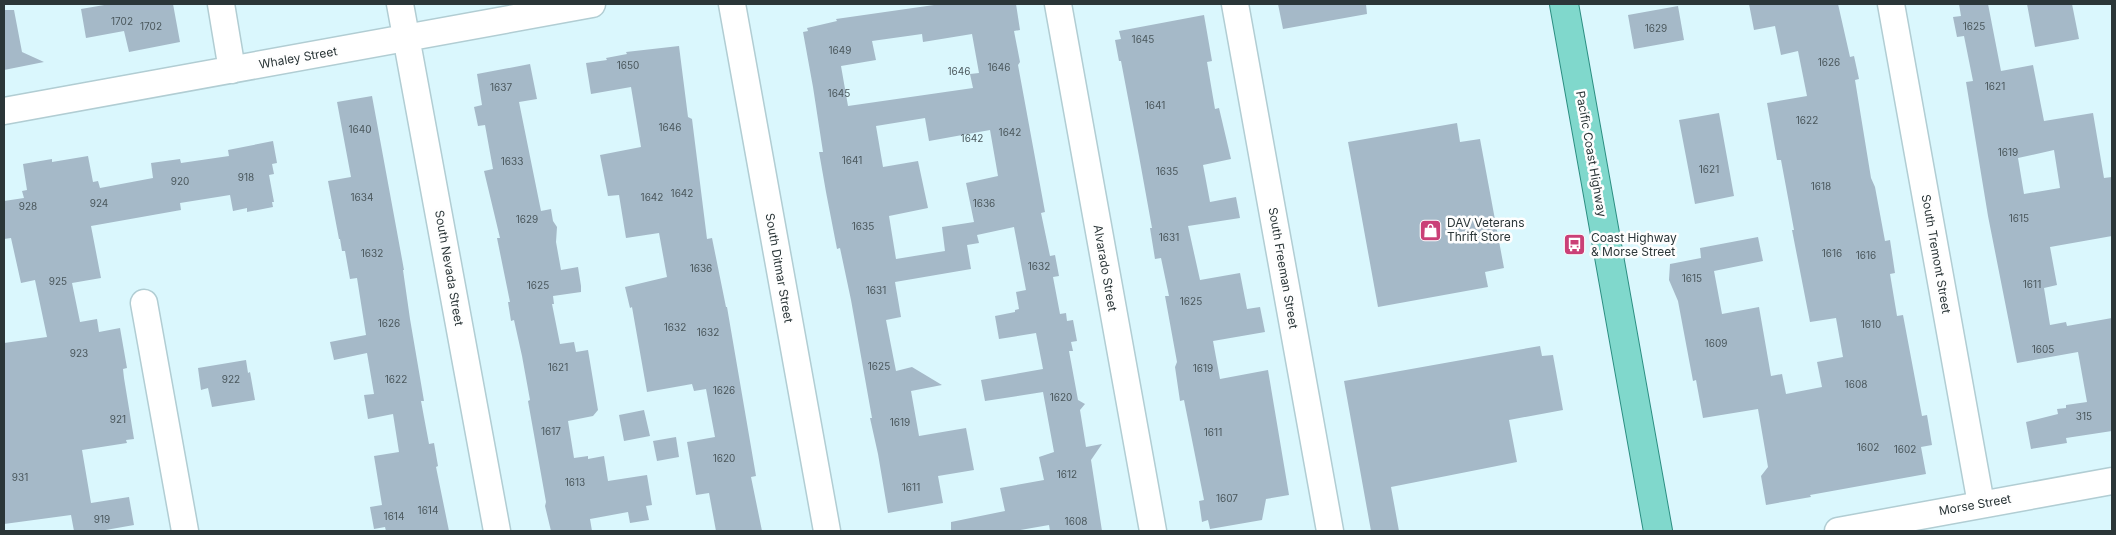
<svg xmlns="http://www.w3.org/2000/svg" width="2116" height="535" viewBox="0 0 2116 535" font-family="Inter,sans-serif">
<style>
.building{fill:#a5b9c8;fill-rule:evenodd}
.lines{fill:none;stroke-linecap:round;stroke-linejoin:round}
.minor-casing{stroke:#b1cdd3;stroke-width:29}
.primary-casing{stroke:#2c8e82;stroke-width:30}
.minor{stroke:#fff;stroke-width:26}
.primary{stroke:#80d8cc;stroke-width:28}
.labels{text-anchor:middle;stroke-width:5;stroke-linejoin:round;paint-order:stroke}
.number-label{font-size:10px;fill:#4a575c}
.street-label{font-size:12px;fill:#2b3638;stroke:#fefefe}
.poi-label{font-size:12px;fill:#2b3638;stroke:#fefefe;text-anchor:start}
</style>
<rect width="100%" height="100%" fill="#daf7fd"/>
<path class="building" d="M110,4H173L180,42L129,52L124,31L86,38L81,9Z
M941,4H1016L1020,30L1014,31L1020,62L1018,65L1045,212L1041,213L1050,256L1055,255L1059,276L1053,277L1060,314L1066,313L1067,321L1073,320L1077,341L1071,342L1073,351H1069L1078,400L1085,404L1080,410L1086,447L1102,444L1091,460L1102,531H1050L1049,525L1015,531H951V522L1005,511L1000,488L1044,480L1039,457L1054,452L1043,392L985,401L981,380L1043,369L1036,333L999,339L995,316L1015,312V310L1019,309L1016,292L1026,290L1014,227L977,235L979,243L967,245L971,269L895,282L901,317L886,320L896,371L912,367L942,385L911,391L919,436L966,428L974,470L938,476L943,503L888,513L878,454L870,418H872L851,300L840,248L837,249L826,192L819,152H823L813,87L803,32L808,31L807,28L837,21L836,19ZM922,34L923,42L972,34L979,73L970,74L973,88L848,106L841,66L876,60L872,41ZM925,118L929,141L990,130L998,176L966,183L974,222L942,227L945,251L896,259L889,216L928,208L918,161L883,167L876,126Z
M1278,4H1366L1367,14L1283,29Z
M1749,4H1838L1850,57L1854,56L1859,79L1855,80L1871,178L1875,187L1885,241L1890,240L1895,273L1890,274L1897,316L1903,315L1922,416L1927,415L1932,445L1921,447L1926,474L1810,495L1811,497L1766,505L1761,476L1768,467L1758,409L1703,418L1696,380L1693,381L1678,301L1669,280L1670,264L1701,258L1700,248L1758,237L1763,261L1714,271L1722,314L1759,307L1771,376L1782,374L1786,394L1822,387L1817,362L1843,357L1836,318L1810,322L1792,230H1794L1781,160H1777L1767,103L1807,96L1798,51L1781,55L1775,26L1754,30Z
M1959,4H1988L2001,71L2033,65L2044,121L2093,113L2104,178L2112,177V236L2050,247L2057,285L2044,288L2050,325L2066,322L2067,326L2112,318V431L2066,438L2067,443L2031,449L2026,422L2058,414L2057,409L2066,408V405L2087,402L2078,352L2017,363L1988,216L1966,82L1973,81L1964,36L1957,37L1953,17L1961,16ZM2054,150L2060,188L2024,194L2018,158Z
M2027,4H2072L2079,39L2035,47Z
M1678,6L1684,40L1634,49L1628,15Z
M4,10H14L22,52L44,62L4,70Z
M1204,15L1212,61L1207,62L1215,109L1219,108L1231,159L1203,165L1210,202L1236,197L1240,218L1188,226L1200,280L1240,273L1247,309L1260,307L1265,332L1213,341L1220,379L1268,370L1289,495L1266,499L1262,520L1210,529L1208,520L1202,522L1199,501L1204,500L1184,400L1180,401L1175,367L1177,362L1165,296H1169L1161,258L1155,259L1150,228H1152L1139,156L1121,61H1119L1115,40L1121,39L1119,31Z
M679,46L688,117L692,119L707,239L712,238L726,307H727L756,476L751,477L762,531H716L709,493L696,495L687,442L715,437L706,389L694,391L692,384L647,392L632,307L630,308L625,287L667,277L659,233L626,238L619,195L608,196L600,155L641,147L631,87L591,94L586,63L607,60L606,58L627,54L626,52Z
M530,64L537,99L519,102L541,211L551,209L553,221L557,227L556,242L561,270L578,267L581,286V292L553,296L554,304H552L560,344L574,342L576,352L588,350L598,410L593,416L568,421L574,458L588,456V459L604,456L608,481L647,475L652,505L646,506L649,520L630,523L628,512L590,519L592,531H551L545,506L546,502L528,401L530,400L522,356L514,320L511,321L508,302H510L497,238H500L484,171L493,169L485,125L478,126L474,107L482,105L477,74Z
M372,96L404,270H403L410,319L424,401H421L429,444L434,443L438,466L436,467L449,531H386L385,527L374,529L370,507L382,505L374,456L399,452L393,414L368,419L364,395L374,394L367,353L334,360L330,342L366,335L357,278L350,279L345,251H342L340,239H339L328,181L351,177L337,102Z
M1719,113L1734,196L1695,204L1679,120Z
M1457,123L1460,142L1480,139L1504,268L1485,272L1488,287L1378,307L1348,142Z
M273,141L277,163L272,164L274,174L269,175L274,202H272L273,207L247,212V208L233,211L230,195L180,203L181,210L91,226L101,278L72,283L80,322L97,319L99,332L120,328L127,368L123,369L124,378L134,439L126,440L127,443L82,450L91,503L129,497L134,525L100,531H74L71,515L4,524V343L47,337L35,280L21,283L11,238L4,239V201L24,198L22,191L27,190L23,164L52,159V162L88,156L93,182L98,181L100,188L153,178L151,163L180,159L181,163L229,156L228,150Z
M1540,346L1542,356L1553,355L1563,410L1509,420L1517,462L1391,487L1399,531H1371L1344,381Z
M246,360L248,373L250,372L255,400L212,407L208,388L201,390L198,368Z
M644,410L650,436L624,441L619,415Z
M676,437L679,457L657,461L653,441Z"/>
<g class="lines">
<defs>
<path id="minor" d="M221,4L232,70
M400,4L497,531
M732,4L827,531
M1058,4L1153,531
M1235,4L1330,531
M1891,4L1981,504
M4,111L592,4
M144,303L185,531
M1838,531L2112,481"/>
<path id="primary" d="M1564,4L1658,531"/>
</defs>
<use href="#minor" class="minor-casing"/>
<use href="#primary" class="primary-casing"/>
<use href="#minor" class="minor"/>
<use href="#primary" class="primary"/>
</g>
<defs>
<symbol id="shop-square" viewBox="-11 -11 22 22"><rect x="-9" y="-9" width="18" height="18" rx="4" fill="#ca4077" stroke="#fefefe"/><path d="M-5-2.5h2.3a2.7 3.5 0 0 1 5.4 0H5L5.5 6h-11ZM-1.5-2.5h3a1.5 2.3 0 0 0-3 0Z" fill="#fff"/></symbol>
<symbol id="bus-square" viewBox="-11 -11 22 22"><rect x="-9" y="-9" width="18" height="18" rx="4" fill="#ca4077" stroke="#fefefe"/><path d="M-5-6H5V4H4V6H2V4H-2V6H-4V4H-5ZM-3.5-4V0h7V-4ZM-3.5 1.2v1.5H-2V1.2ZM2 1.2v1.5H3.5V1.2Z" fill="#fff"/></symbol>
</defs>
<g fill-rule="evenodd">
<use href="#shop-square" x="1418" y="218" width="25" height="25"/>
<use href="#bus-square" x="1562" y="232" width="25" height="25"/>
</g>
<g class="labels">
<g class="number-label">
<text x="122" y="25">1702</text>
<text x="151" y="30">1702</text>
<text x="1974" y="30">1625</text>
<text x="1656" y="32">1629</text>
<text x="1143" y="43">1645</text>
<text x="840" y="54">1649</text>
<text x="1829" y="66">1626</text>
<text x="628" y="69">1650</text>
<text x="999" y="71">1646</text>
<text x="959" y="75">1646</text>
<text x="1995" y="90">1621</text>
<text x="501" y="91">1637</text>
<text x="839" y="97">1645</text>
<text x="1155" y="109">1641</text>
<text x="1807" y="124">1622</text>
<text x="670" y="131">1646</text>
<text x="360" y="133">1640</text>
<text x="1010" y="136">1642</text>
<text x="972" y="142">1642</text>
<text x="2008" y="156">1619</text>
<text x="852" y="164">1641</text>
<text x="512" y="165">1633</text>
<text x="1709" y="173">1621</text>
<text x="1167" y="175">1635</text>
<text x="246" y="181">918</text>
<text x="180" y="185">920</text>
<text x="1821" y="190">1618</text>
<text x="682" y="197">1642</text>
<text x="362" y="201">1634</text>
<text x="652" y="201">1642</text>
<text x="99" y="207">924</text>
<text x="984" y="207">1636</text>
<text x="28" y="210">928</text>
<text x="2019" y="222">1615</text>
<text x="527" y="223">1629</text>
<text x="863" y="230">1635</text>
<text x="1169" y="241">1631</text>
<text x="372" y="257">1632</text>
<text x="1832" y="257">1616</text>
<text x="1866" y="259">1616</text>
<text x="1039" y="270">1632</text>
<text x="701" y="272">1636</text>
<text x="1692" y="282">1615</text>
<text x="58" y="285">925</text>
<text x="2032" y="288">1611</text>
<text x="538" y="289">1625</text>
<text x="876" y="294">1631</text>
<text x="1191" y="305">1625</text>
<text x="389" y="327">1626</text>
<text x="1871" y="328">1610</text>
<text x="675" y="331">1632</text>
<text x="708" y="336">1632</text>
<text x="1716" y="347">1609</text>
<text x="2043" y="353">1605</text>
<text x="79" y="357">923</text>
<text x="879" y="370">1625</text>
<text x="558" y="371">1621</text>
<text x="1203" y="372">1619</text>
<text x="231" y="383">922</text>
<text x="396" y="383">1622</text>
<text x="1856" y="388">1608</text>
<text x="724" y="394">1626</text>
<text x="1061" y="401">1620</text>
<text x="2084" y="420">315</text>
<text x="118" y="423">921</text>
<text x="900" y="426">1619</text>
<text x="551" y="435">1617</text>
<text x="1213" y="436">1611</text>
<text x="1868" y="451">1602</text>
<text x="1905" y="453">1602</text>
<text x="724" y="462">1620</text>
<text x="1067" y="478">1612</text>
<text x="20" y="481">931</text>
<text x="575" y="486">1613</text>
<text x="911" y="491">1611</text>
<text x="1227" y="502">1607</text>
<text x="428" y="514">1614</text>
<text x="394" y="520">1614</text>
<text x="102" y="523">919</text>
<text x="1076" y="525">1608</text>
</g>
<g class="street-label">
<text transform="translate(298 58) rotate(-10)" y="4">Whaley Street</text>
<text transform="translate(1591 154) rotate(80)" y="4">Pacific Coast Highway</text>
<text transform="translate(1936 254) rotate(80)" y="4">South Tremont Street</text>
<text transform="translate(449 268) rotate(80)" y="4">South Nevada Street</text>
<text transform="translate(779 268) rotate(80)" y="4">South Ditmar Street</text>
<text transform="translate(1105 268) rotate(80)" y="4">Alvarado Street</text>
<text transform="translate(1283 268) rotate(80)" y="4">South Freeman Street</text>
<text transform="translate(1975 505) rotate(-10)" y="4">Morse Street</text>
</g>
<g class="poi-label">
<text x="1447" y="227">DAV Veterans<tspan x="1447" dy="14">Thrift Store</tspan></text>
<text x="1591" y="242">Coast Highway<tspan x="1591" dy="14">&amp; Morse Street</tspan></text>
</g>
</g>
<rect width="2116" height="535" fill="none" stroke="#2b3638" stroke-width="10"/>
</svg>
